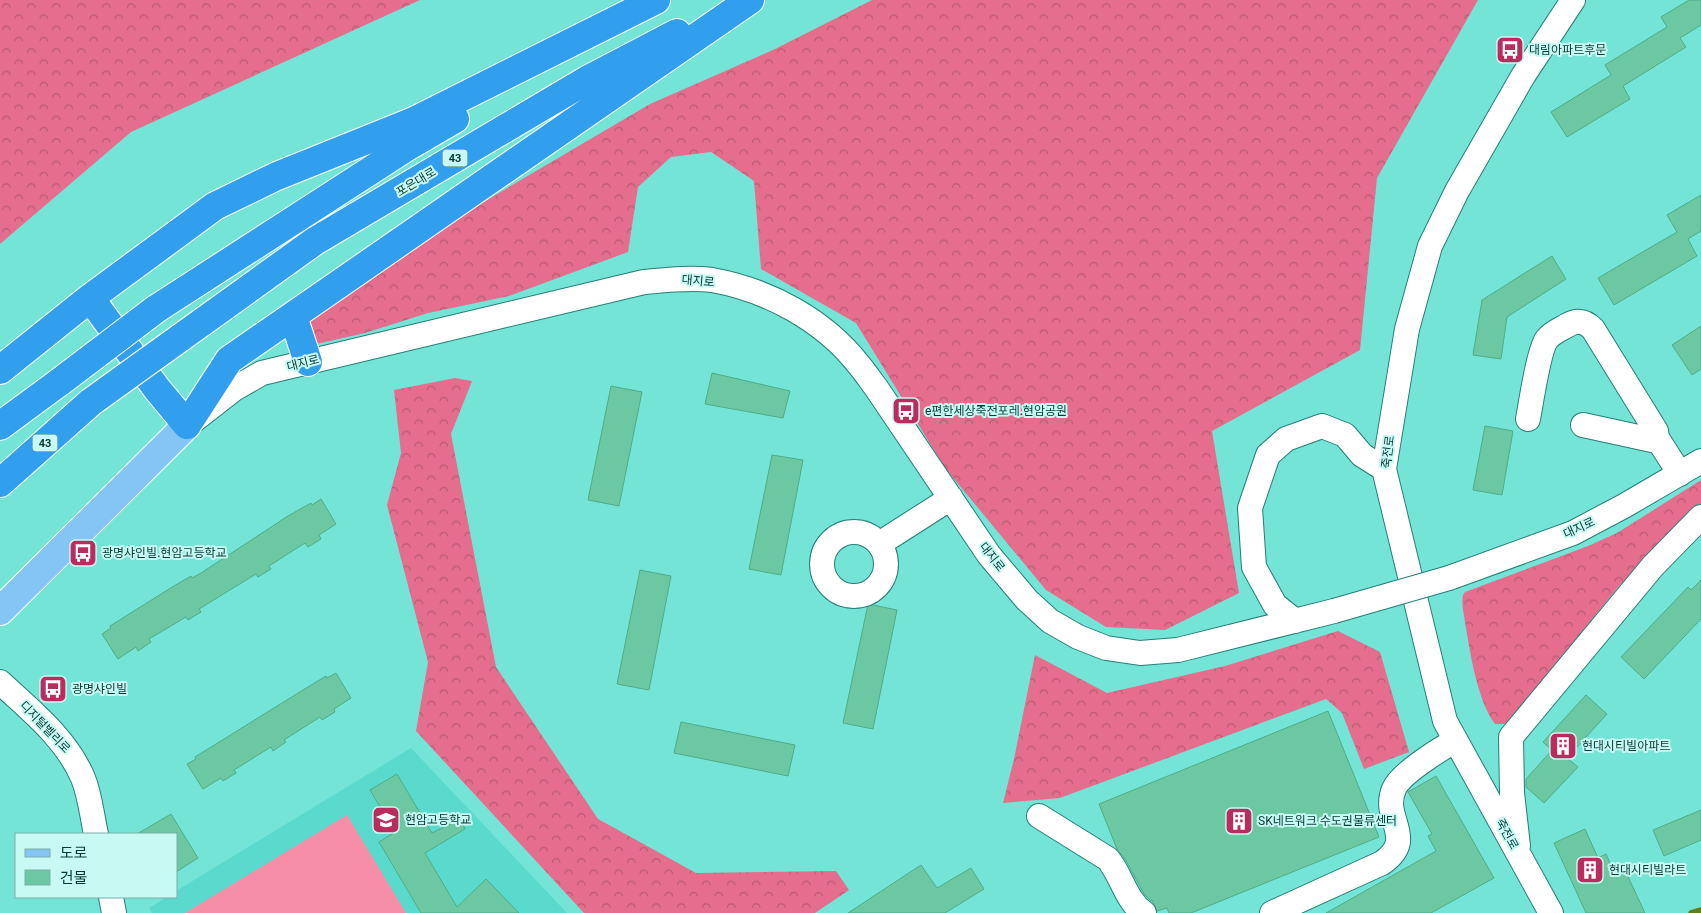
<svg xmlns="http://www.w3.org/2000/svg" width="1701" height="913" viewBox="0 0 1701 913" font-family="Roboto,'Noto Sans KR',sans-serif">
<style>
.built{fill:#5adacc}
.grass{fill:#f78ea8}
.forest{fill:url(#forest-crowns)}
.lines{fill:none;stroke-linecap:round;stroke-linejoin:round}
.stream{stroke:#627e21;stroke-width:5.5}
.building{fill:#6cc8a2;stroke:#4fac87}
.minor-casing{stroke:#257f76;stroke-width:26}
.major-casing{stroke:#fff;stroke-width:30}
.highway-casing{stroke:#fff;stroke-width:30}
.minor{stroke:#fff;stroke-width:24}
.major{stroke:#84c5f5;stroke-width:28}
.highway{stroke:#329fee;stroke-width:28}
.minor-bridge-casing{stroke:#257f76;stroke-width:26;stroke-linecap:butt}
.highway-bridge-casing{stroke:#fff;stroke-width:30;stroke-linecap:butt}
.minor-bridge{stroke:#fff;stroke-width:24}
.highway-bridge{stroke:#329fee;stroke-width:28}
.labels{text-anchor:middle;stroke-width:4;stroke-linejoin:round;paint-order:stroke}
.shield{fill:#c8faf3;stroke:#40746e;stroke-width:1}
.shield-label{font-size:11px;font-weight:bold;fill:#053a35}
.poi-label{font-size:12px;fill:#053a35;stroke:#c8faf3;text-anchor:start}
.street-label{font-size:12px;fill:#053a35;stroke:#c8faf3}
</style>
<defs>
<pattern id="forest-crowns" width="20" height="18" patternUnits="userSpaceOnUse" patternTransform="scale(1.25)"><rect width="20" height="18" fill="#e56d8d"/><path d="M2 6a3 3 0 1 1 6 0M12 15a3 3 0 1 1 6 0" fill="none" stroke="#b85b74"/></pattern>
</defs>
<rect width="100%" height="100%" fill="#74e4d7"/>
<path class="built" d="M411,748L567,913H152L149,908L167,897H176V891Z"/>
<path class="grass" d="M347,815L406,913H185Z"/>
<path class="forest" d="M0,0H420L131,132L0,244Z
M872,0H1478L1377,178L1360,350L1212,431L1239,593L1165,630L1106,627L1046,590L945,468L856,323L761,269L754,181L711,152L671,157L638,187L628,252L509,296L428,313L365,333L312,345L306,325L392,260L453,220L650,104L773,50Z
M455,378L472,381L451,434L496,667L598,819L696,873L836,871L849,890L815,913H584L416,731L428,662L387,505L401,453L394,390Z
M1701,480V506L1699,508L1619,586L1509,722L1504,724H1495C1477,700 1470,652 1465,622C1464,613 1461,604 1463,595L1465,592L1588,546L1617,533Z
M1338,631L1380,652L1409,752L1364,769L1342,713L1326,699L1060,798L1003,803L1014,759L1035,655L1107,693L1225,666Z"/>
<g class="lines">
<path class="stream" d="M1691,913L1701,910"/>
</g>
<path class="building" d="M1689,0H1701V25L1680,38L1686,47L1623,86L1630,99L1567,137L1551,112L1611,75L1605,65L1667,27L1661,17Z
M1701,195V231L1688,239L1697,256L1614,305L1598,278L1677,232L1667,215Z
M1552,256L1566,279L1507,317L1501,359L1473,355L1482,300Z
M1701,326V369L1692,375L1672,345Z
M712,373L790,391L783,418L705,404Z
M611,386L642,392L619,506L588,500Z
M1485,426L1513,431L1502,495L1473,490Z
M772,455L803,460L781,575L749,569Z
M321,499L336,524L319,535L321,539L308,547L305,543L269,566L271,569L258,577L256,574L199,609L201,612L188,620L186,617L149,639L151,642L138,651L136,647L118,659L102,634L111,628L110,626L169,589L191,576L192,578L201,573L288,516L311,503L312,505Z
M640,570L671,576L649,690L617,684Z
M1701,580V619L1644,679L1621,657L1688,587L1691,590Z
M868,604L897,610L873,729L843,723Z
M336,673L351,698L334,709L335,712L322,720L320,717L284,740L286,742L273,751L271,747L234,770L236,773L223,781L221,778L203,789L187,764L196,759L195,757L303,690L326,676L327,678Z
M1586,695L1607,714L1567,758L1578,767L1544,803L1526,787V779L1552,750L1543,742Z
M1328,711L1379,837L1191,913H1169L1167,908L1157,911L1152,900L1151,901L1144,894L1125,859L1117,849L1099,804Z
M681,722L795,745L788,776L674,753Z
M397,774L432,833L460,819L465,829L425,853L457,907L486,879L519,913H421L379,842L395,832L370,790Z
M1436,776L1494,878L1431,913H1326L1436,851L1428,836L1432,834L1408,792Z
M1701,810V840L1664,856L1653,830Z
M171,814L198,858L176,872V834H137Z
M1585,829L1598,858L1606,854L1614,872L1624,868L1645,913H1586L1554,843Z
M921,865L937,888L971,868L984,889L945,913H848Z"/>
<g class="lines">
<defs>
<path id="minor" d="M1528,419C1531,403 1539,349 1547,339C1552,333 1559,330 1566,326C1576,320 1584,320 1593,329L1656,431L1657,438L1680,474
M193,421L234,389L262,373L644,282C666,280 690,277 712,280C768,290 824,320 859,365C865,372 871,381 877,389L989,555L1027,600L1050,621L1078,637L1106,648L1140,653L1178,650L1334,611
M1583,425L1652,440L1657,438
M822 564a32 32 0 1 1 64 0a32 32 0 1 1-64 0Z
M879,544L951,498
M1449,578L1573,533L1624,506L1701,461
M1295,621L1275,605L1254,567L1250,508L1268,455L1286,439L1322,426L1345,435L1362,455L1384,469
M0,682C31,711 66,738 83,778C90,795 92,816 96,834
M1039,816L1108,859C1122,876 1126,901 1144,913
M1518,846L1512,793L1511,737L1653,566L1701,517
M111,897L114,913
M1272,913L1382,863C1418,838 1381,819 1394,789C1400,774 1440,749 1455,741
M1551,913L1445,721L1384,469L1407,329L1430,246L1457,191L1523,76L1573,0"/>
<path id="major" d="M0,611L187,425"/>
<path id="highway" d="M90,298L157,389L187,425L229,360L750,0
M156,309L407,147L455,119
M293,316L308,362
M180,338L315,241L587,80L677,33
M0,370L90,298L215,206L277,176L414,121L656,0
M0,426L61,381
M0,483L91,402"/>
</defs>
<use href="#minor" class="minor-casing"/>
<use href="#major" class="major-casing"/>
<use href="#highway" class="highway-casing"/>
<use href="#minor" class="minor"/>
<use href="#major" class="major"/>
<use href="#highway" class="highway"/>
<defs>
<path id="minor-bridge" d="M1334,611L1449,578"/>
<path id="highway-bridge" d="M61,381L156,309
M91,402L180,338"/>
</defs>
<use href="#minor-bridge" class="minor-bridge-casing"/>
<use href="#highway-bridge" class="highway-bridge-casing"/>
<use href="#minor-bridge" class="minor-bridge"/>
<use href="#highway-bridge" class="highway-bridge"/>
</g>
<defs>
<symbol id="bus-square" viewBox="-11 -11 22 22"><rect x="-9" y="-9" width="18" height="18" rx="4" fill="#ba2c5e" stroke="#c8faf3"/><path d="M-5-6H5V4H4V6H2V4H-2V6H-4V4H-5ZM-3.5-4V0h7V-4ZM-3.5 1.2v1.5H-2V1.2ZM2 1.2v1.5H3.5V1.2Z" fill="#fff"/></symbol>
<symbol id="building-square" viewBox="-11 -11 22 22"><rect x="-9" y="-9" width="18" height="18" rx="4" fill="#ba2c5e" stroke="#c8faf3"/><path d="M-4-6H4V6H1V3H-1V6H-4ZM-2.5-4.3h1.7v1.8h-1.7ZM.8-4.3h1.7v1.8H.8ZM-2.5-1h1.7V.8h-1.7ZM.8-1h1.7V.8H.8Z" fill="#fff"/></symbol>
<symbol id="school-square" viewBox="-11 -11 22 22"><rect x="-9" y="-9" width="18" height="18" rx="4" fill="#ba2c5e" stroke="#c8faf3"/><path d="M0-5L7-2L0 1L-7-2ZM-4 1L0 2.5L4 1V4Q0 6-4 4Z" fill="#fff"/></symbol>
</defs>
<g fill-rule="evenodd">
<use href="#bus-square" x="1494" y="34" width="32" height="32"/>
<use href="#bus-square" x="890" y="395" width="32" height="32"/>
<use href="#bus-square" x="67" y="537" width="32" height="32"/>
<use href="#bus-square" x="37" y="673" width="32" height="32"/>
<use href="#building-square" x="1547" y="730" width="32" height="32"/>
<use href="#school-square" x="370" y="804" width="32" height="32"/>
<use href="#building-square" x="1223" y="805" width="32" height="32"/>
<use href="#building-square" x="1574" y="854" width="32" height="32"/>
</g>
<g class="labels">
<g class="shield">
<rect x="442.5" y="149.5" width="25" height="17" rx="4"/>
<rect x="32.5" y="434.5" width="25" height="17" rx="4"/>
</g>
<g class="shield-label">
<text x="455" y="162">43</text>
<text x="45" y="447">43</text>
</g>
<g class="poi-label">
<text x="1529" y="54">대림아파트후문</text>
<text x="925" y="415">e편한세상죽전포레.현암공원</text>
<text x="102" y="557">광명샤인빌.현암고등학교</text>
<text x="72" y="693">광명샤인빌</text>
<text x="1582" y="750">현대시티빌아파트</text>
<text x="405" y="824">현암고등학교</text>
<text x="1258" y="825">SK네트워크 수도권물류센터</text>
<text x="1609" y="874">현대시티빌라트</text>
</g>
<g class="street-label">
<text transform="translate(416 182) rotate(-31)" y="4">포은대로</text>
<text transform="translate(698 281) rotate(5)" y="4">대지로</text>
<text transform="translate(303 363) rotate(-14)" y="4">대지로</text>
<text transform="translate(1388 452) rotate(-83)" y="4">죽전로</text>
<text transform="translate(1579 528) rotate(-25)" y="4">대지로</text>
<text transform="translate(992 557) rotate(52)" y="4">대지로</text>
<text transform="translate(45 727) rotate(46)" y="4">디지털벨리로</text>
<text transform="translate(1507 834) rotate(61)" y="4">죽전로</text>
</g>
</g>
<rect x="15" y="833" width="162" height="65" fill="#c8faf3" stroke="#7aada7"/>
<rect x="25" y="849" width="25" height="8" fill="#84c5f5" stroke="#7aada7"/>
<text x="60" y="858" font-size="15" fill="#053a35">도로</text>
<rect x="25" y="870" width="25" height="15" fill="#6cc8a2" stroke="#7aada7"/>
<text x="60" y="883" font-size="15" fill="#053a35">건물</text>
</svg>
